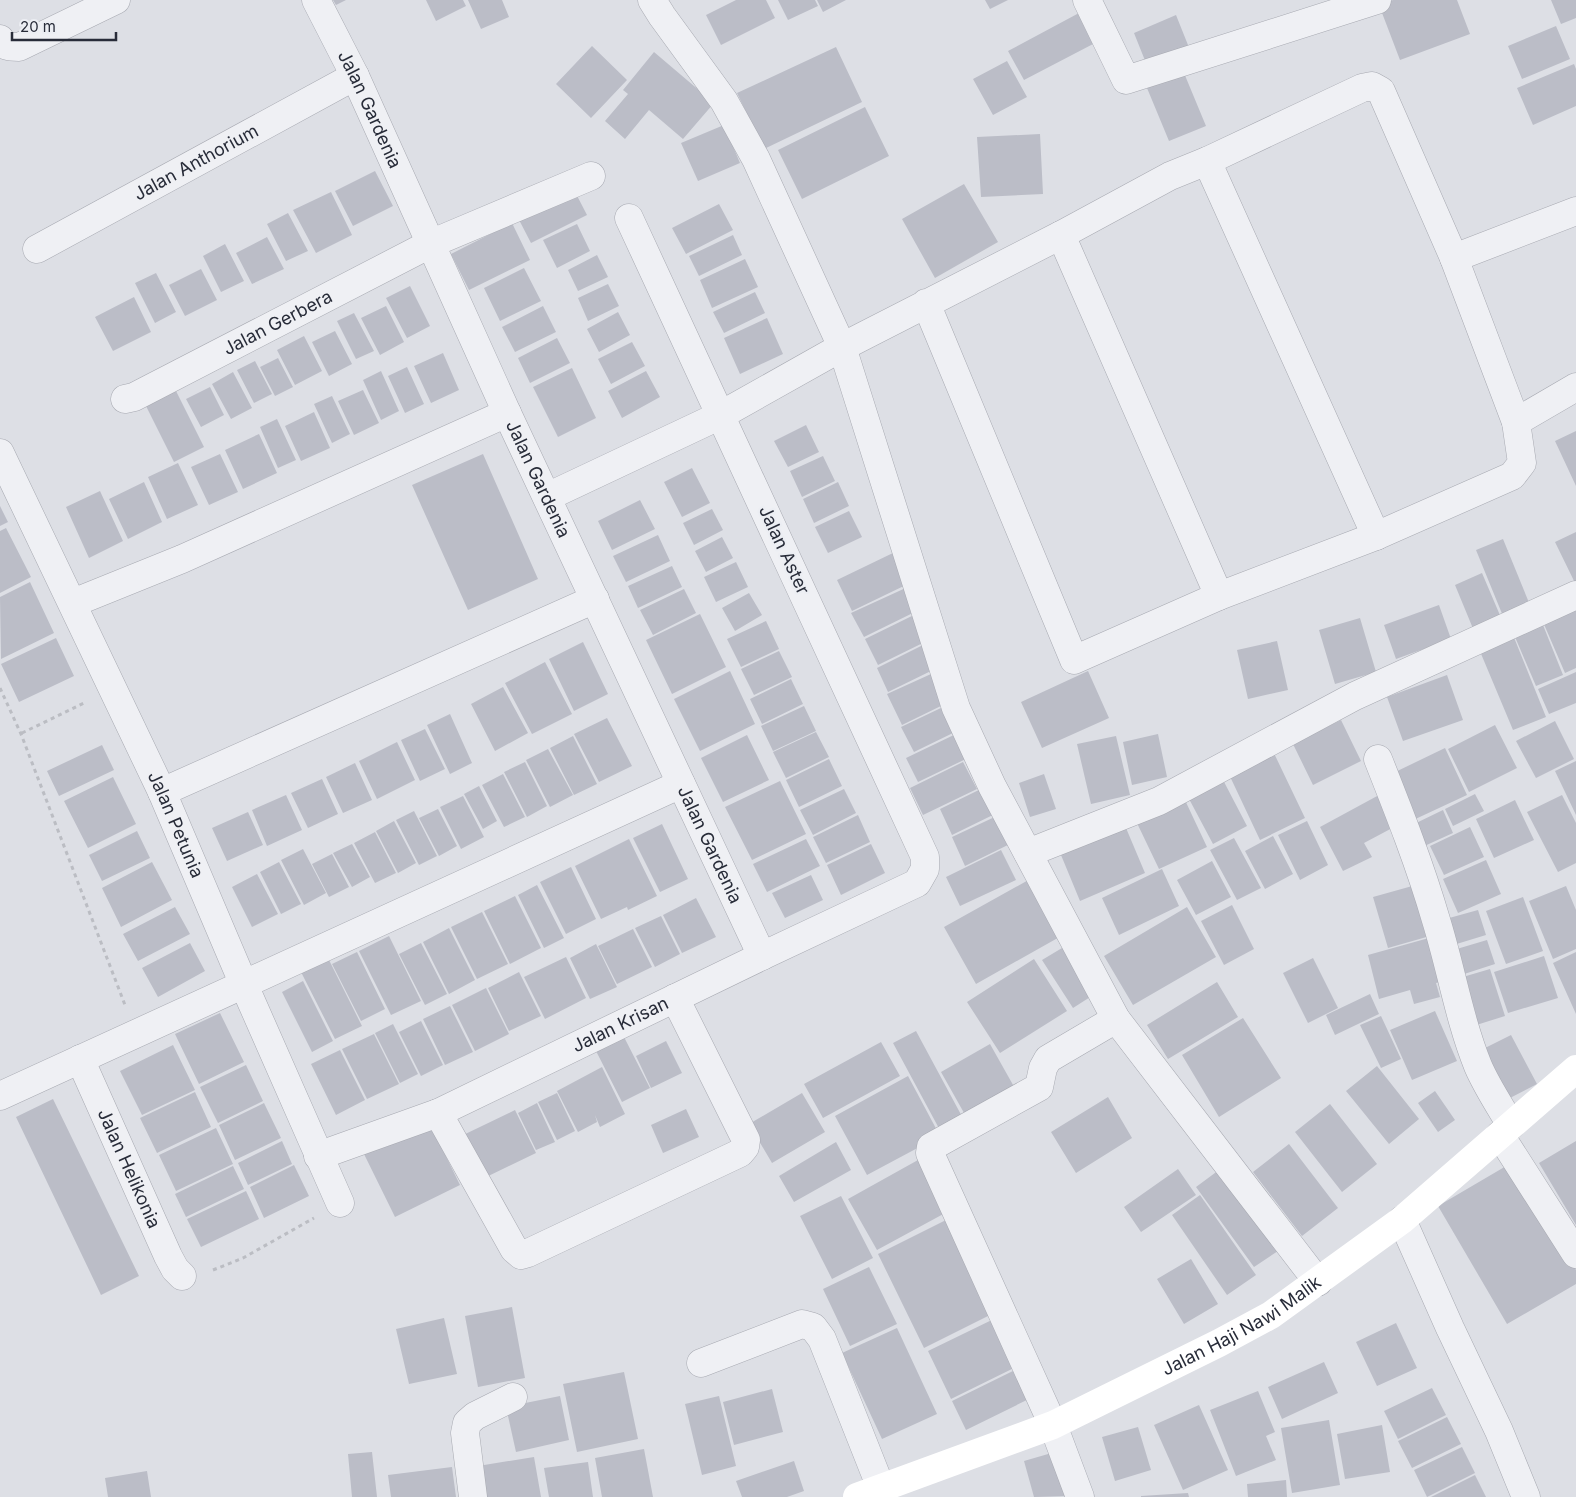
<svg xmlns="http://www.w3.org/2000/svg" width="1576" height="1497" viewBox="0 0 1576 1497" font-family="Inter,sans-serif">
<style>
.building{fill:#bbbdc7}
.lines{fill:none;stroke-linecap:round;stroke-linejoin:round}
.minor-casing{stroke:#a7a9b1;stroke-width:29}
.path{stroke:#bbbdc3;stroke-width:3;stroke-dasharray:4 4;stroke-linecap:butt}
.minor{stroke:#eff0f4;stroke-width:28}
.secondary{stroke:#fff;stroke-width:28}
.labels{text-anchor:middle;stroke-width:4.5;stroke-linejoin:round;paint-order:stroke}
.street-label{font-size:18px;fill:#282c39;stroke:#eceef3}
</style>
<rect width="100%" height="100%" fill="#dddfe5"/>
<path class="building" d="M333,0H346L336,5Z
M426,0H463L466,6L436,21Z
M468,0H502L509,17L481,29Z
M736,0H766L775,18L721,45L706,15Z
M778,0H815L818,6L788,20Z
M817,0H846L823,12Z
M985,0H1008L990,9Z
M1393,0H1457L1470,34L1400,60L1379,5Z
M1551,0H1576V18L1561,24Z
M1079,13L1095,43L1024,80L1008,51Z
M1176,15L1190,50L1148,68L1134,33Z
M1556,26L1570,59L1522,79L1508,46Z
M592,46L627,80L591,118L556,84Z
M836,47L862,102L764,149L737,93Z
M654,52L714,103L683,139L649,110L625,139L605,121L628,94L623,90Z
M1007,61L1027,97L993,115L973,79Z
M1574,64L1576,69V106L1533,125L1517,88Z
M1184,73L1206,126L1169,141L1147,88Z
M865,107L889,156L802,199L778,150Z
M724,125L740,163L698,181L681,143Z
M1040,134L1043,194L981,197L977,137Z
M375,171L393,206L353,226L335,191Z
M964,184L998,242L935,278L902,219Z
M572,186L587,215L531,243L516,214Z
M331,192L352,235L316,253L293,210Z
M719,204L733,230L686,254L672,228Z
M288,213L308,251L286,261L267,224Z
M512,223L530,260L469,290L451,254Z
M577,224L590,251L557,268L543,240Z
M733,235L742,255L699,276L689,256Z
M267,237L284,269L252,284L236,253Z
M225,244L244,281L221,292L203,256Z
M597,255L608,277L578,291L568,270Z
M745,259L758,287L712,308L700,280Z
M524,268L541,301L500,321L484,288Z
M201,269L217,300L185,316L169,285Z
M156,273L176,312L155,323L135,283Z
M608,284L619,306L588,321L578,298Z
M410,286L430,326L407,338L386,298Z
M755,292L765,313L724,333L713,312Z
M134,297L151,332L113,351L95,317Z
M386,306L404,342L380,355L361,318Z
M543,306L556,332L515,352L502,327Z
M618,312L630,335L599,352L587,329Z
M354,313L374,351L356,359L337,321Z
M767,318L783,354L740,374L724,338Z
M335,331L352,364L329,376L312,342Z
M304,336L322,371L295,385L277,350Z
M557,338L570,363L530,383L518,358Z
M632,342L645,366L611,384L598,359Z
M443,353L459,390L431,403L414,366Z
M278,358L293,387L275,396L260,367Z
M255,361L272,394L254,403L237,370Z
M407,367L424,404L405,413L388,376Z
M572,368L596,418L558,437L533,387Z
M381,371L399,411L381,420L363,380Z
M646,371L660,397L622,418L608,391Z
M233,372L252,408L231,419L212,384Z
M173,385L204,447L174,462L143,400Z
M210,387L224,415L201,427L186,399Z
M363,390L379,423L354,435L338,401Z
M332,396L350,434L332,443L314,404Z
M314,412L330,448L301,461L285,426Z
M277,419L296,460L278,468L260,427Z
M806,425L819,452L788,467L774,441Z
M1576,431V486L1555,441Z
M259,434L277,473L243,489L225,450Z
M220,454L238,492L209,505L191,467Z
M483,454L538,579L468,610L412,485Z
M823,456L835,481L802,497L790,471Z
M178,463L198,505L167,519L148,477Z
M692,468L710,503L682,517L664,482Z
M144,482L162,522L128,539L109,499Z
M838,482L849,506L814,523L803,499Z
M100,491L123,541L89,558L66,507Z
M640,500L655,529L612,550L598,521Z
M0,506L8,522L0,526Z
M712,509L723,530L694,545L683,523Z
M849,511L862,537L828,553L815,527Z
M6,528L31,577L0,593V531Z
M1576,532V585L1555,542Z
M658,535L670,561L626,582L613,556Z
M722,537L733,558L706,572L695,551Z
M1503,539L1532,610L1505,621L1476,550Z
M895,552L910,583L852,611L837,580Z
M736,562L748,587L716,602L704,577Z
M672,566L682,587L638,608L628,586Z
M1482,573L1502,620L1474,631L1455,585Z
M30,582L54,633L1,659L0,597Z
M910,586L921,609L864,637L851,613Z
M684,589L696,613L653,635L640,610Z
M749,593L762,615L735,631L722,608Z
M1439,605L1451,639L1396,659L1384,625Z
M1576,607V668L1565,673L1543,622Z
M918,613L931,639L878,665L865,639Z
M700,614L726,667L672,694L646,640Z
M1360,618L1376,672L1335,684L1319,630Z
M766,621L779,649L741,667L727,639Z
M1543,625L1563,675L1536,686L1515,637Z
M1513,635L1546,717L1513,730L1479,649Z
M56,638L74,676L19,702L1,664Z
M1277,641L1288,690L1248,699L1237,650Z
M583,642L608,694L574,711L549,659Z
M923,645L935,669L888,692L877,668Z
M779,651L792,677L754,695L741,669Z
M545,662L572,714L532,734L505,683Z
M730,671L755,724L700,751L674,699Z
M1088,671L1109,718L1042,748L1021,702Z
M1576,672V703L1549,714L1538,689Z
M931,674L945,704L902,725L887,694Z
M1447,675L1463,720L1403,741L1387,697Z
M791,679L803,704L762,724L750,699Z
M503,687L528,733L495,751L471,704Z
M804,706L816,731L773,751L761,726Z
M943,707L955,732L914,752L901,727Z
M450,714L472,763L450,774L427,725Z
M607,718L632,766L599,782L574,734Z
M1341,720L1361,761L1313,785L1293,744Z
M1555,721L1574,759L1536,778L1516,741Z
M1495,725L1517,768L1469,792L1448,749Z
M425,729L445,769L420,781L401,740Z
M816,732L829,757L786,778L773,752Z
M958,733L970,757L918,782L906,758Z
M1158,734L1167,777L1132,785L1123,742Z
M747,735L769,780L723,802L701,758Z
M573,736L597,784L574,795L550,748Z
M1116,736L1130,795L1091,804L1077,744Z
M397,742L415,780L377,799L359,761Z
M102,745L114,770L59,796L47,771Z
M1271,747L1305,818L1260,840L1226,768Z
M1445,748L1467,795L1409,822L1387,776Z
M548,749L573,795L550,807L526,760Z
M829,759L842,786L799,807L786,780Z
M1576,761V815L1555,771Z
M525,762L547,806L527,817L504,772Z
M963,762L977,789L923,815L910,788Z
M355,763L372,800L343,813L326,777Z
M503,774L525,817L504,827L482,785Z
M1044,774L1056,809L1030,817L1019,783Z
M113,777L136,824L88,848L64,801Z
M1222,778L1247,826L1213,844L1188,797Z
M322,779L338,814L308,828L291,793Z
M780,781L806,834L752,860L725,807Z
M479,786L497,821L483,829L464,794Z
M987,786L999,812L952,835L940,809Z
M844,789L856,813L813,835L800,810Z
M1475,794L1484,811L1453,826L1445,809Z
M286,795L302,830L267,846L252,810Z
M1379,795L1396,826L1364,843L1372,857L1343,871L1320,827Z
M1562,795L1576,823V863L1558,872L1527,812Z
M463,796L484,837L461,849L440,807Z
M1184,798L1207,847L1159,869L1136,821Z
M1515,800L1534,840L1494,858L1476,819Z
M438,809L457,846L439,856L419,818Z
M1443,810L1453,833L1420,848L1410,826Z
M414,811L437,856L419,865L396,820Z
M248,812L263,845L227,861L212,828Z
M1001,814L1014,842L965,866L952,837Z
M858,815L870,842L826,863L813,837Z
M394,821L416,863L398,873L376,831Z
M1307,821L1328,865L1300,880L1278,835Z
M662,824L688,879L660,892L633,838Z
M1470,827L1484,857L1444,875L1430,846Z
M1126,828L1145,873L1080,901L1061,855Z
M137,831L150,858L102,881L89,855Z
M375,832L396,873L375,883L354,843Z
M1273,836L1293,874L1265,889L1245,851Z
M1234,838L1261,888L1237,900L1210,850Z
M629,839L657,896L628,910L627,907L601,919L575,866Z
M806,839L820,866L767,892L753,864Z
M352,844L370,877L352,887L333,853Z
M871,844L885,873L841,895L827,865Z
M303,849L326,893L304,905L281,860Z
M1001,850L1016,880L960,906L946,877Z
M332,854L349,887L329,897L312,864Z
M1486,860L1501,894L1458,913L1443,879Z
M1212,861L1231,897L1196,915L1177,880Z
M152,862L172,900L121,927L102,888Z
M279,862L301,904L281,914L260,872Z
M571,867L596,919L566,934L540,882Z
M1162,869L1179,906L1119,935L1102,898Z
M257,874L278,914L252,927L232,887Z
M811,875L823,900L785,918L772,893Z
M1032,878L1063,935L976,984L944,927Z
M1423,883L1437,934L1388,948L1373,897Z
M537,885L564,938L544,948L518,895Z
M1566,886L1576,910V949L1553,959L1529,901Z
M515,896L541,948L510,964L484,911Z
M1523,897L1543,951L1506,964L1486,911Z
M696,898L716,937L682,953L663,915Z
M1232,905L1254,949L1224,965L1201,921Z
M175,907L190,934L138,961L123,934Z
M1187,907L1216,957L1133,1005L1104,956Z
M1478,910L1486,935L1450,946L1442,920Z
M482,912L508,964L477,979L451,927Z
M661,916L680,954L655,967L635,928Z
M449,928L475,980L449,994L423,942Z
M633,929L652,967L617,984L598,946Z
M389,936L421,1001L391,1015L359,951Z
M1436,936L1448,980L1436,983L1440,997L1414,1004L1410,990L1379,999L1368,955Z
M1487,940L1495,964L1458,976L1450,951Z
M190,943L205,971L158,997L142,968Z
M421,943L447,994L425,1005L399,954Z
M596,944L617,987L590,999L570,958Z
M1067,945L1098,992L1073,1008L1042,960Z
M357,952L385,1009L361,1021L332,964Z
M1576,952V1014L1553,963Z
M1544,956L1558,998L1508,1013L1494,972Z
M566,957L586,998L545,1019L524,977Z
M328,958L362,1026L335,1039L301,972Z
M1313,958L1338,1008L1308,1023L1283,973Z
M1034,959L1067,1011L1000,1053L967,1002Z
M1490,969L1505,1016L1470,1027L1456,979Z
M519,972L541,1016L509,1031L488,988Z
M303,981L333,1041L312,1052L282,992Z
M1217,982L1238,1017L1168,1059L1147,1025Z
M486,988L509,1034L475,1051L452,1005Z
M1370,994L1379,1014L1335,1035L1326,1015Z
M450,1006L473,1052L445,1065L423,1019Z
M1435,1011L1457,1061L1412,1080L1390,1030Z
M220,1013L244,1062L199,1084L175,1034Z
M1381,1016L1401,1059L1381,1068L1360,1025Z
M1243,1018L1281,1078L1219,1117L1182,1055Z
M421,1021L443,1065L421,1076L399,1032Z
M393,1024L418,1074L400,1083L375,1033Z
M916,1031L965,1122L942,1134L893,1043Z
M374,1034L399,1084L367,1099L342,1049Z
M1511,1035L1537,1084L1508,1099L1483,1049Z
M624,1037L650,1088L622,1102L596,1051Z
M666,1041L682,1073L651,1088L636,1056Z
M881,1042L900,1076L823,1118L804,1084Z
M990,1044L1017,1092L968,1120L941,1072Z
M173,1045L195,1090L142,1115L120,1071Z
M340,1050L365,1100L336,1115L311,1064Z
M246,1065L263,1101L218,1123L200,1087Z
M1377,1066L1419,1119L1389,1144L1346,1091Z
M602,1067L625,1114L600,1127L595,1115L597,1122L578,1132L557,1091Z
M908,1076L940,1136L867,1175L835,1116Z
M1435,1091L1455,1120L1438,1132L1418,1103Z
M195,1092L211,1127L157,1153L140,1118Z
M557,1093L575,1131L557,1140L538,1102Z
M802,1093L825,1132L772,1163L749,1124Z
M1108,1097L1132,1138L1076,1173L1051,1132Z
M53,1099L139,1276L101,1295L16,1117Z
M264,1103L281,1138L235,1160L219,1125Z
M537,1103L555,1142L536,1150L518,1113Z
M1330,1104L1377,1164L1342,1192L1295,1132Z
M686,1109L699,1137L663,1153L651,1125Z
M515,1110L536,1153L478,1181L457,1138Z
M428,1120L460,1185L395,1217L363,1152Z
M216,1128L233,1164L176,1191L159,1155Z
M282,1141L292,1164L248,1185L238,1163Z
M1576,1141V1225L1539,1163Z
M836,1142L851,1170L794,1202L779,1176Z
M1289,1144L1338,1208L1302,1236L1253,1172Z
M918,1160L947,1212L877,1250L848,1199Z
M1513,1162L1576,1270V1284L1507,1324L1438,1206Z
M294,1165L309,1196L264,1218L250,1187Z
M233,1166L244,1189L186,1217L175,1194Z
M1223,1167L1281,1249L1254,1267L1196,1187Z
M1178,1169L1196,1195L1141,1232L1124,1207Z
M246,1191L259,1219L201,1247L187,1219Z
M1200,1195L1256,1275L1227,1295L1172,1215Z
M841,1196L873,1258L832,1279L800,1216Z
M952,1217L998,1311L924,1348L878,1254Z
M1191,1259L1218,1304L1184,1324L1157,1279Z
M869,1267L897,1324L850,1346L823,1289Z
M512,1307L525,1378L478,1387L465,1316Z
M1000,1316L1024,1363L951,1399L928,1351Z
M444,1318L457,1374L409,1384L396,1329Z
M1396,1323L1417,1368L1377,1386L1356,1342Z
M897,1328L937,1414L882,1439L842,1353Z
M1324,1362L1338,1393L1282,1419L1268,1387Z
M1021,1367L1035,1396L966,1430L952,1401Z
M624,1372L638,1439L577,1452L563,1384Z
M1432,1388L1446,1415L1398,1439L1384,1411Z
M772,1389L783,1432L734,1445L723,1402Z
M1258,1391L1275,1432L1266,1436L1276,1460L1236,1476L1210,1410Z
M560,1396L569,1440L516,1452L506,1407Z
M719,1396L736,1466L702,1475L685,1404Z
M1199,1405L1228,1470L1183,1490L1154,1425Z
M1447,1417L1461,1444L1412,1468L1398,1441Z
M1329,1420L1340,1485L1292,1493L1281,1428Z
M1382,1425L1390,1472L1345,1479L1337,1434Z
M1138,1427L1151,1470L1115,1481L1102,1437Z
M1462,1447L1475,1473L1427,1497L1414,1470Z
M644,1449L653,1497H602L595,1458Z
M372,1452L377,1497H352L348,1454Z
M1055,1452L1068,1496L1034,1497L1024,1461Z
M534,1457L541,1497H477L472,1467Z
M794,1461L804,1491L787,1497H742L736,1481Z
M588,1462L593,1497H549L544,1468Z
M452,1467L456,1497H391L388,1475Z
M147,1471L151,1497H108L105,1478Z
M1475,1475L1486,1497H1431Z
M1286,1480L1287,1497H1248L1247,1484Z
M1188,1493L1189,1497H1141V1496Z"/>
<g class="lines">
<defs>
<g id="minor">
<path id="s1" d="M316,0L355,76L507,413L762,956"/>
<path d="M652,0L662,16L724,101L756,159L842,347L956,708L992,786L1116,1019L1318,1282"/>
<path d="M1087,0L1126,80L1377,0"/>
<path d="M0,39C4,47 10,47 19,47L116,0"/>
<path d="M1207,161L1376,536"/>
<path d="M1061,235L1219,596"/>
<path id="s2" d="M37,249L355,76"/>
<path d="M1454,258L1576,211"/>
<path id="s3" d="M125,399L134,397L430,244L591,176"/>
<path d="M1516,422L1576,387"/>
<path id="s4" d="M0,453L162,792L244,985L340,1203"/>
<path d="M547,497L721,415L842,347L1061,235L1170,176L1207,161L1362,88L1372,86L1381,91L1454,258L1516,422L1522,463L1512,476L1376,536L1219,596L1074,660L926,303"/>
<path d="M73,603L182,559L507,413"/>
<path d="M1378,759C1399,812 1420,865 1436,920C1451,968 1459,1019 1478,1066C1487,1087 1500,1106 1511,1125"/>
<path d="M162,792L595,599"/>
<path d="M1028,853L1159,801L1355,696L1576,595"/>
<path id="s5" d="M80,1059L168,1256L175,1269L182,1276"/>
<path d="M0,1096L681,784"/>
<path d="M438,1113L514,1249L521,1255L528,1253L740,1153L745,1147L746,1140L675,998"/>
<path d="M1500,1135L1576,1254"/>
<path id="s6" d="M318,1156L438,1113L762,956L917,883L925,869V857L629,218"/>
<path d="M1402,1220L1450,1328L1499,1431L1526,1497"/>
<path d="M701,1363L802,1324L813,1327L822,1339L881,1488"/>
<path d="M473,1497L465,1433L467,1423L475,1416L513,1397"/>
<path d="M1080,1497L1053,1425L933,1160L930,1153L931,1147L1039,1087L1043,1068L1048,1059L1116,1019"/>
</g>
</defs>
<use href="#minor" class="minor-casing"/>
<path class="path" d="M0,688L21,734L125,1005
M22,733L86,702
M213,1270L243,1258L314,1218"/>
<use href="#minor" class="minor"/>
<path class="secondary" id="s7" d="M857,1497L1053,1425L1219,1343L1271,1315L1402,1220L1576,1069"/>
</g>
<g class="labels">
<g class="street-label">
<text dy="6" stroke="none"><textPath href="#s1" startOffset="122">Jalan Gardenia</textPath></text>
<text dy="6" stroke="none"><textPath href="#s2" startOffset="181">Jalan Anthorium</textPath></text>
<text dy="6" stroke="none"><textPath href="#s3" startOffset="171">Jalan Gerbera</textPath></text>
<text dy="6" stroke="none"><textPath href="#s1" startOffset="528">Jalan Gardenia</textPath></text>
<text transform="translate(784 550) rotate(65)" y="6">Jalan Aster</text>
<text dy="6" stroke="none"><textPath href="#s4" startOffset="411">Jalan Petunia</textPath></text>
<text dy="6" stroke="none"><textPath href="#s1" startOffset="932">Jalan Gardenia</textPath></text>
<text dy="6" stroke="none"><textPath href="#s6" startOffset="330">Jalan Krisan</textPath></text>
<text dy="6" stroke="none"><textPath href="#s5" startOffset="120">Jalan Helikonia</textPath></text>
<text dy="6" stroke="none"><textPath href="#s7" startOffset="422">Jalan Haji Nawi Malik</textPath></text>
</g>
</g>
<path d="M12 32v8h104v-8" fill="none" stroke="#282c39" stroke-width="2.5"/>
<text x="20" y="32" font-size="15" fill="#282c39" stroke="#eceef3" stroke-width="4" paint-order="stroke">20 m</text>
</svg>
